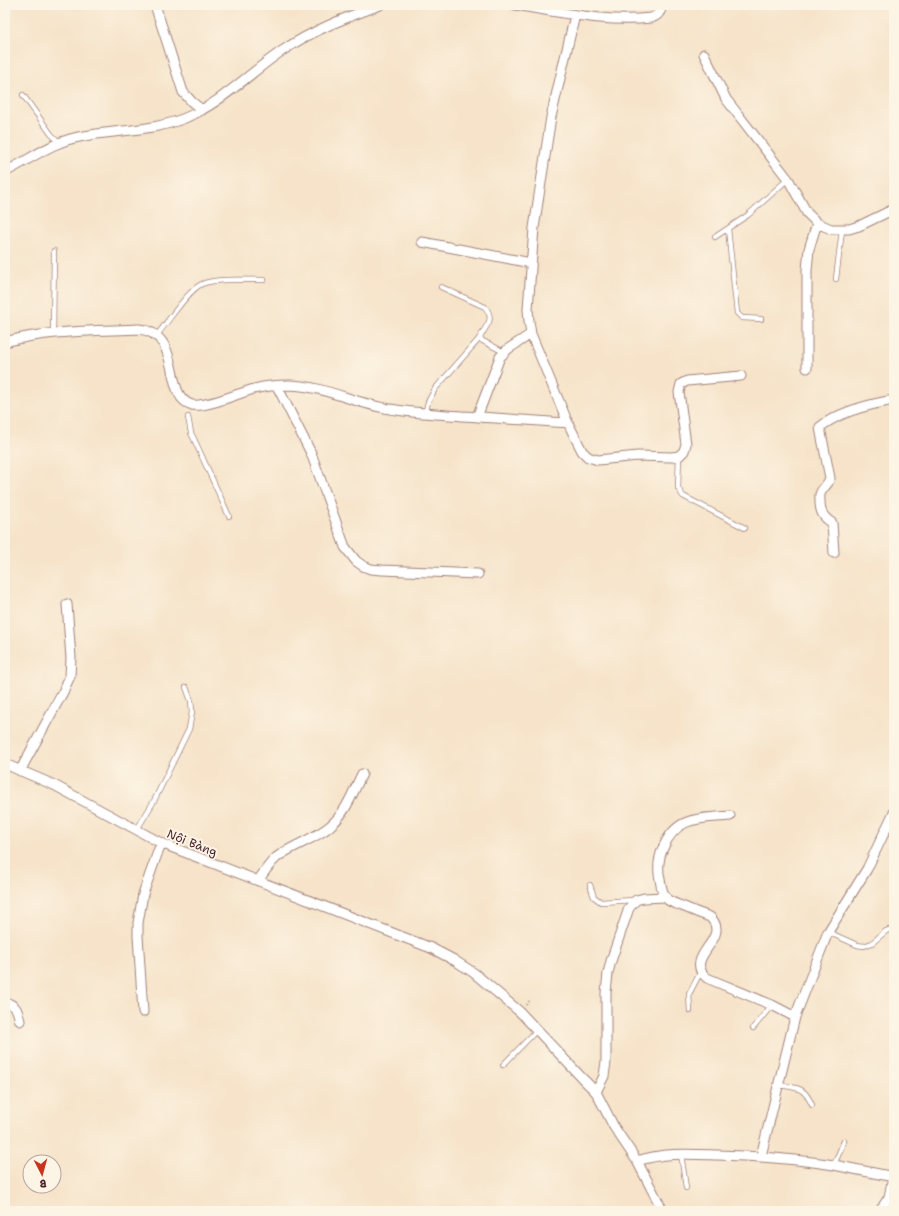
<svg xmlns="http://www.w3.org/2000/svg" width="899" height="1216" viewBox="0 0 899 1216" font-family="'Shantell Sans',sans-serif">
<style>
.lines{fill:none;stroke-linecap:round;stroke-linejoin:round}
.service-casing{stroke:#a0817a;stroke-width:6}
.minor-casing{stroke:#a0817a;stroke-width:11}
.path{stroke:#a0817a;stroke-width:2;stroke-dasharray:1 3;stroke-linecap:butt}
.service{stroke:#fff;stroke-width:4.5}
.minor{stroke:#fff;stroke-width:9}
.labels{text-anchor:middle;stroke-width:4;stroke-linejoin:round;paint-order:stroke}
.street-label{font-size:12px;fill:#4a1f2b;stroke:#fcf5e5}
</style>
<rect width="100%" height="100%" fill="#fcf5e5"/>
<filter id="ink" filterUnits="userSpaceOnUse"><feTurbulence type="fractalNoise" baseFrequency=".025" numOctaves="2"/><feDisplacementMap in="SourceGraphic" scale="8" xChannelSelector="R" yChannelSelector="G"/><feConvolveMatrix kernelMatrix="1 2 1 2 8 2 1 2 1" color-interpolation-filters="sRGB"/></filter>
<filter id="wash" filterUnits="userSpaceOnUse"><feTurbulence type="fractalNoise" baseFrequency=".012" numOctaves="4" result="noise"/><feDisplacementMap in="SourceGraphic" scale="16" xChannelSelector="R" yChannelSelector="G"/><feGaussianBlur stdDeviation="0.9" result="paint"/><feColorMatrix in="noise" values="0 0 0 0 0 0 0 0 0 0 0 0 0 0 0 0 0 1.4 0 .05"/><feComposite in="paint" operator="in"/></filter>
<g filter="url(#wash)">
<rect width="100%" height="100%" fill="#f6e3c9"/>
</g>
<g filter="url(#ink)">
<g class="lines">
<defs>
<path id="service" d="M23,95L51,134L59,142
M728,229L737,313L742,318L761,319
M715,237L748,215L788,179
M836,279L842,230
M53,334L54,251
M157,335C167,323 189,289 202,284C215,278 248,280 264,280
M479,339L504,352
M425,414L428,402L435,389L479,339L489,322C491,316 489,312 485,307L441,287
M188,417L191,433L194,439L229,516
M679,456L678,488L683,496L745,528
M136,831L154,801L189,729L192,712L191,701L186,687
M590,885L594,897L601,902L634,900
M828,932L857,945L864,946L872,943L886,931L894,928
M690,1011L689,994L701,971
M753,1028L772,1005
M503,1065L537,1030
M778,1085C797,1088 804,1086 812,1105
M681,1154L686,1188
M834,1165L844,1141"/>
<path id="minor" d="M155,5L183,92L192,102L202,110
M515,5C561,12 605,23 651,18C658,16 661,12 662,5
M575,15L551,117L534,228L528,309L529,321L531,334L568,423L582,451L588,457L598,460L638,456L671,457L679,456L684,451L686,444L679,392L681,384L687,381L741,376
M704,54L726,99L788,179L807,213L817,223L831,229H849L859,226L894,209
M5,172C33,158 52,141 84,136C118,130 153,131 185,118C222,103 249,73 282,51C311,31 347,17 380,5
M422,242L531,263
M5,342C48,330 95,331 139,329C184,334 162,397 192,405C206,408 239,393 254,389C265,386 278,385 290,385C324,386 356,404 390,409C414,413 438,414 462,416C498,418 533,421 568,423
M807,368V270L809,249L817,223
M277,386L311,453L345,547L356,561L363,566L371,569L382,570L478,574
M477,417L500,357L508,349L531,334
M834,553L832,523C823,517 820,512 820,501C820,498 819,495 821,492C824,486 827,487 830,478L821,433L820,427C839,412 871,404 894,400
M5,764L54,785L161,843L431,948L454,960L474,973L520,1012L582,1078L596,1092L614,1127L637,1161L663,1211
M20,771L63,692L70,676L71,658L67,604
M730,816C700,819 677,815 663,848C659,857 658,864 659,874C661,883 661,894 668,900C672,903 677,904 682,906C691,910 701,914 710,917C733,939 681,957 707,978L772,1005L795,1017
M258,881C264,872 269,864 277,857C293,845 315,839 330,826C346,813 353,792 362,774
M5,1002C17,1006 17,1009 20,1021
M143,1012L138,936V923L143,894L161,843
M596,1092L604,1076L606,1062V993L608,973L611,961L629,908L636,900L644,898L665,897
M761,1156L795,1017L828,932L867,869L894,812
M637,1161C664,1152 690,1154 718,1155C757,1156 796,1159 834,1165C854,1169 874,1173 894,1177
M880,1211L889,1197L893,1177"/>
</defs>
<use href="#service" class="service-casing"/>
<use href="#minor" class="minor-casing"/>
<path class="path" d="M526,1005L530,1000"/>
<use href="#service" class="service"/>
<use href="#minor" class="minor"/>
</g>
</g>
<g class="labels">
<g class="street-label">
<text transform="translate(192 843) rotate(22)" y="4">Nội Bàng</text>
</g>
</g>
<rect width="899" height="1216" fill="none" stroke="#fcf5e5" stroke-width="20"/>
<g transform="translate(42 1174) rotate(174)"><circle r="19" fill="#fcf5e5" stroke="#b59f9b"/>
<path d="M0-3L7 15L0 10L-7 15Z" fill="#c8321e"/>
<text y="-6" font-size="11" font-weight="bold" text-anchor="middle" fill="#4a1f2b">B</text>
</g>
</svg>
